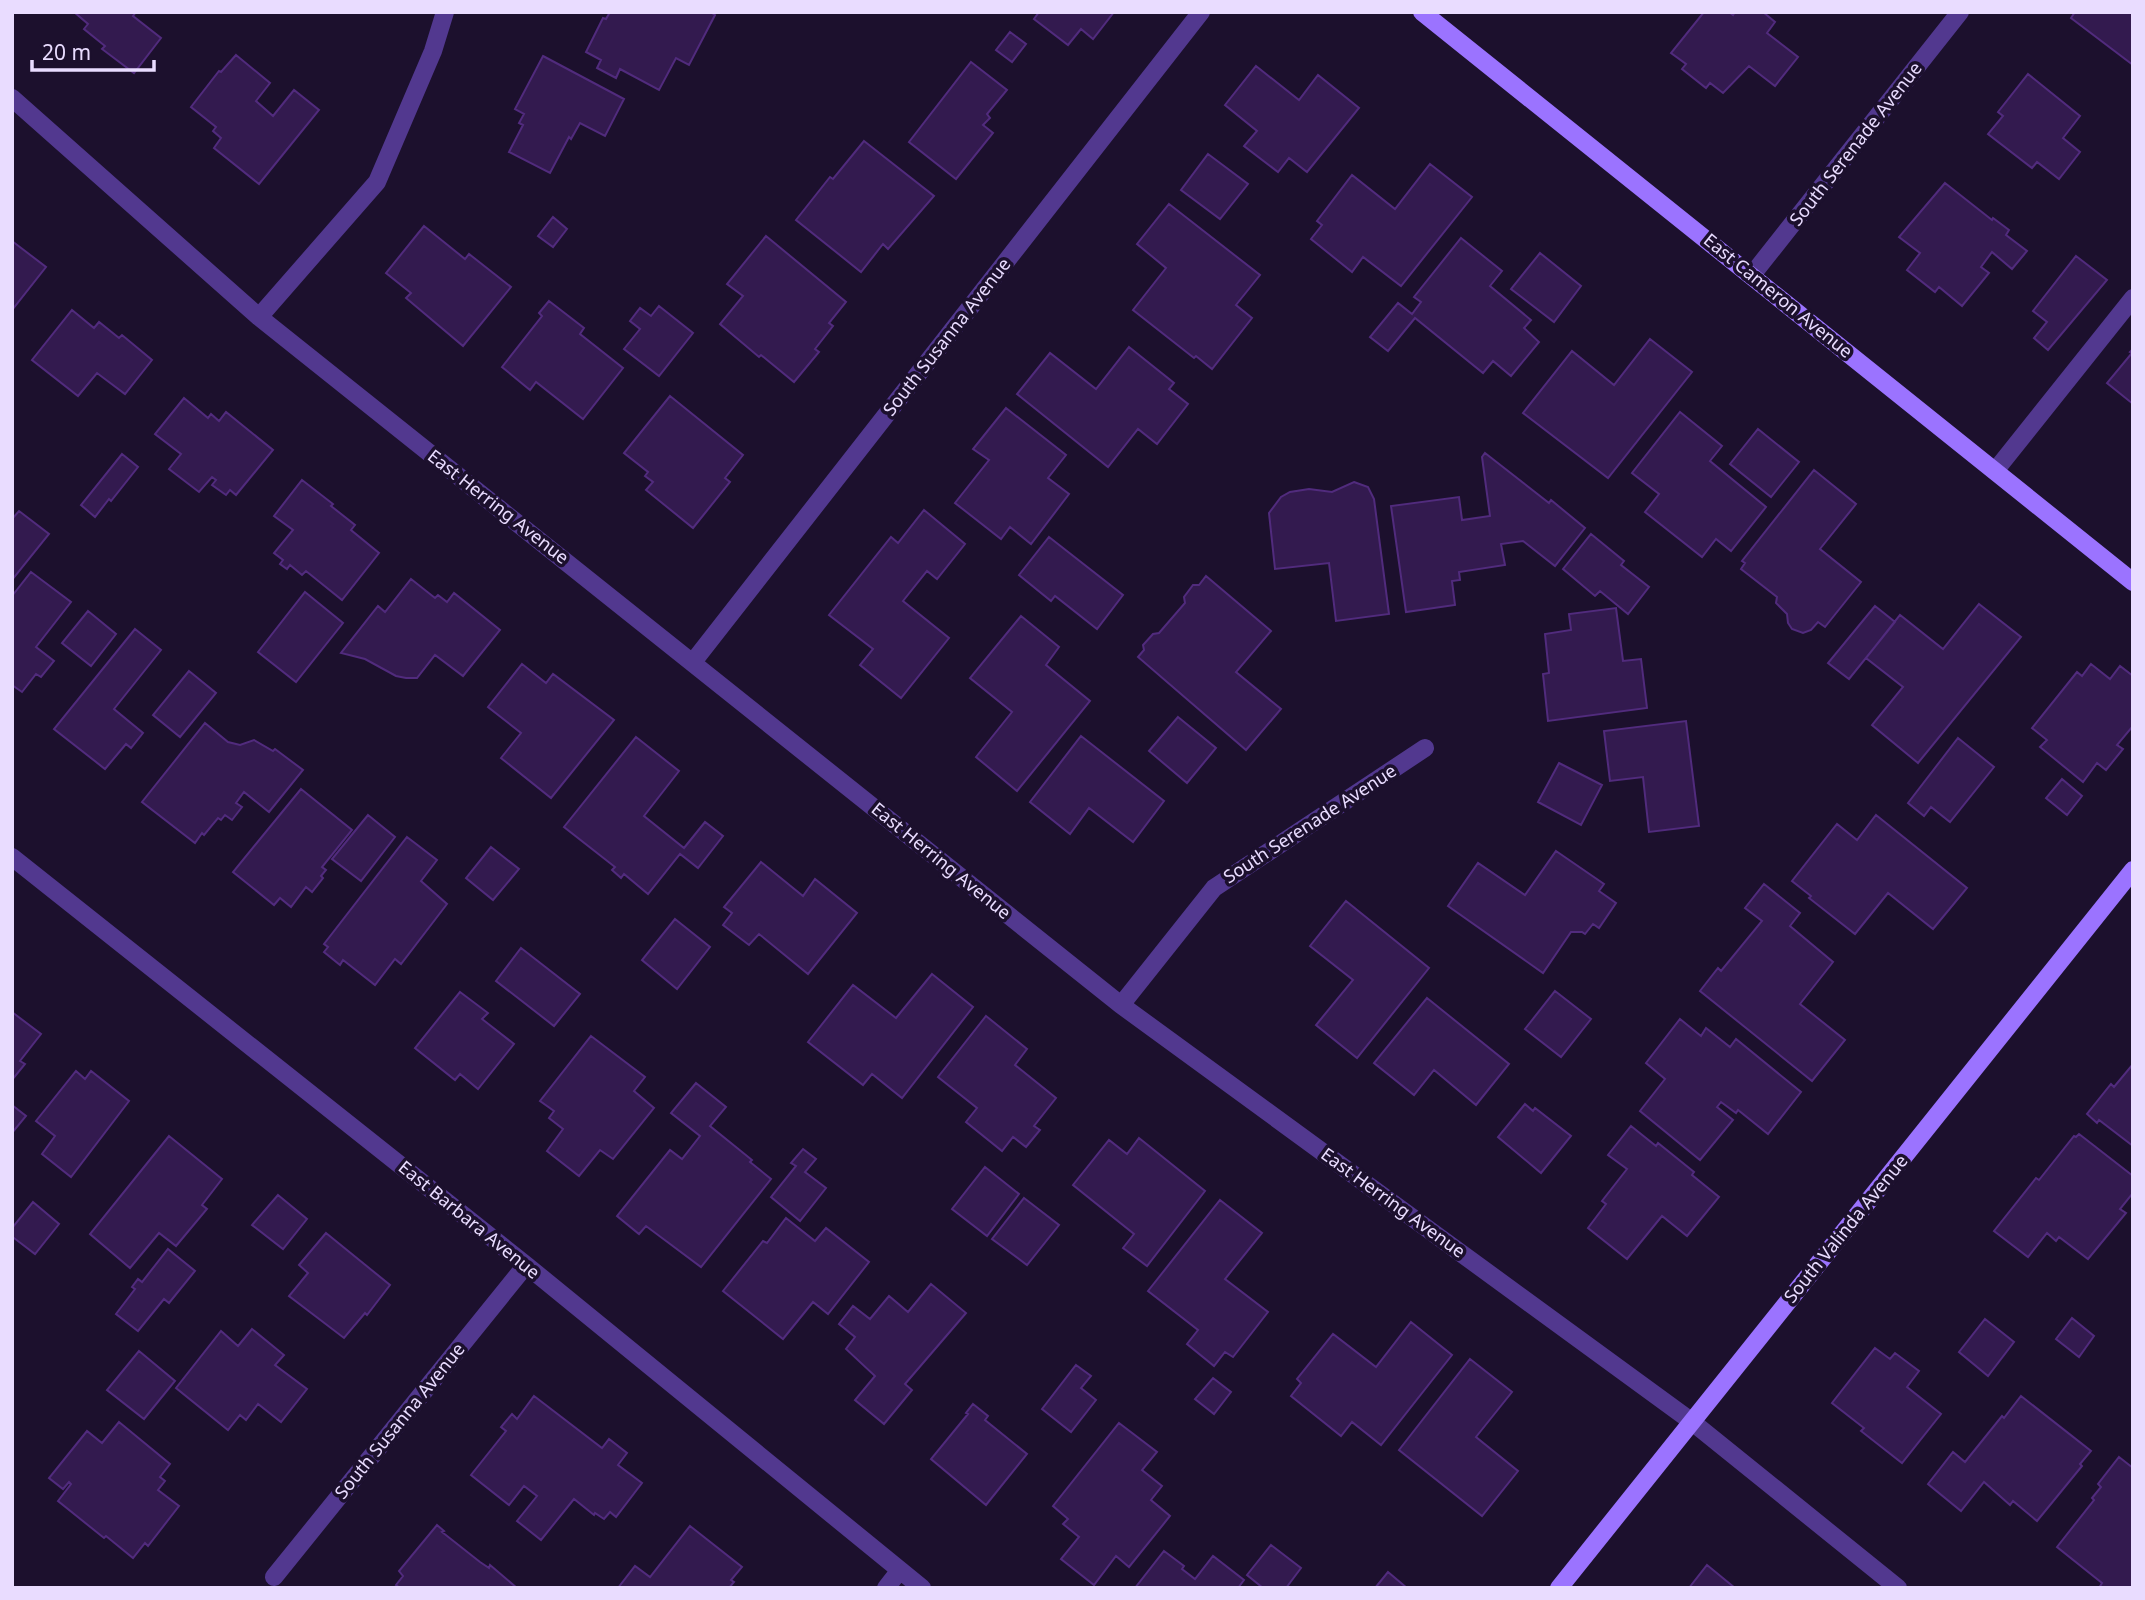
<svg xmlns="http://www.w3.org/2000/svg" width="2145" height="1600" viewBox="0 0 2145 1600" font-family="'Noto Sans',sans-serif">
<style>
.building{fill:#331a4f;stroke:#512b7d;stroke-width:2}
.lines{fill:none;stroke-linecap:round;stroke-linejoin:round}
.service{stroke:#52388f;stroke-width:18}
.minor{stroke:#52388f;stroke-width:18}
.secondary{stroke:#9b73ff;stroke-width:18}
.labels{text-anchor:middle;stroke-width:7;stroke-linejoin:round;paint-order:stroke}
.street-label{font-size:18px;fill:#e9dcff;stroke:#1c102d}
</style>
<rect width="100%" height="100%" fill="#1c102d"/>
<path class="building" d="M74,12H136L133,16L161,38L134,73L102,49L105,46L84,29L88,24Z
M610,12H710L715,15L689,65L676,58L659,90L620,69L616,78L597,68L601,60L586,52L603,18L606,19Z
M1039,12H1114L1093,39L1081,29L1068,45L1034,19Z
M1704,12H1729L1733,15L1735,12H1763L1775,22L1767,33L1798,57L1775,86L1749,66L1723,93L1710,83L1706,88L1682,69L1686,64L1671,53Z
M2075,12H2133V65L2071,18Z
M1010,32L1026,44L1012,62L996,50Z
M236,55L270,83L256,101L273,116L294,90L319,110L259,184L214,148L221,138L213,131L216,127L191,107L219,71L221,72Z
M543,56L624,99L605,136L580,123L571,139L569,137L550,173L509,152L523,125L519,123L524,114L515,109Z
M971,62L1007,90L987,114L990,118L983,125L993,133L956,179L909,142Z
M1256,66L1299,100L1318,75L1359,108L1307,172L1289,158L1278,172L1244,146L1257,131L1225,105Z
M2028,74L2080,116L2063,138L2080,152L2059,179L2037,162L2032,168L1988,134L2003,116L1998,112Z
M864,141L934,196L888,249L883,244L861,272L796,220L830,177L833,179Z
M1208,154L1248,184L1220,219L1181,190Z
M1430,164L1472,197L1401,286L1363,257L1352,272L1311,239L1322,225L1317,221L1352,175L1395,209Z
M1945,183L1992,220L1993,218L2009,230L2006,235L2027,251L2012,269L1992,252L1981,267L1989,273L1962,306L1939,287L1935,292L1907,270L1920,253L1899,237Z
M1169,204L1260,275L1236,305L1252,318L1212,369L1196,356L1194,358L1133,310L1166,268L1137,244Z
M553,217L567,229L553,247L538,236Z
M424,226L465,259L469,254L511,287L463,346L406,298L411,293L386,273Z
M766,236L846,302L829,323L833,326L815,349L819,352L794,382L761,355L759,357L720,324L743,296L727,284Z
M1461,238L1502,271L1490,286L1531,320L1524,328L1539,342L1511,376L1493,361L1483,373L1415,318L1388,351L1370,337L1398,303L1412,314L1421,302L1414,297Z
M12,241L46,267L12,310Z
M1540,253L1581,286L1554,322L1511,289Z
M2076,256L2107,280L2048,350L2034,338L2047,322L2033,311Z
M549,301L584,328L580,334L623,368L583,419L536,382L530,390L502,367L542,316L539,313Z
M659,306L693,333L659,376L624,349L640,329L630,321L640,308L651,316Z
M72,310L94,328L99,322L119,338L122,335L152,360L125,394L97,373L78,396L32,360Z
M1650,339L1692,372L1608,478L1523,413L1572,351L1614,385Z
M1129,347L1174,383L1169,389L1188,404L1157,444L1138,429L1108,467L1017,394L1050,353L1096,389Z
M2133,349V404L2107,383L2132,353L2130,352Z
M670,396L743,455L725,478L730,482L693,528L646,490L653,482L645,476L648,472L624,453Z
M184,398L208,418L211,414L219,421L226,412L273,450L236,495L230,490L226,495L212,485L216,480L212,477L199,492L169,469L181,454L155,434Z
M1006,408L1066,455L1048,478L1069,494L1031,544L1010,527L1001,539L955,503L989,460L973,449Z
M1680,412L1722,446L1710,461L1766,507L1731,551L1716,539L1702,557L1645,512L1659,494L1632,473Z
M1758,429L1799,462L1771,497L1730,464Z
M1485,453L1549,503L1551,500L1585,528L1555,566L1523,541L1501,544L1505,565L1459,572L1460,580L1452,581L1455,605L1406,612L1391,506L1459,497L1462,520L1490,516L1482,457Z
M122,454L138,467L111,501L109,499L95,517L81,505Z
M1814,470L1856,504L1820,549L1861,582L1825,627L1818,622L1811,630L1803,633L1792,629L1788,623L1787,614L1776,603L1777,597L1741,569L1745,563L1742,561Z
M302,480L333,504L331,506L355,525L351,530L379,553L342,600L306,571L302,575L290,565L287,569L280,564L283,560L274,553L293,530L274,516Z
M1354,482L1368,487L1374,499L1389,614L1336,621L1329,563L1275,569L1269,513L1281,497L1290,492L1309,489L1332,492Z
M924,510L965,544L937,579L927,571L903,601L949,638L901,698L860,665L873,649L829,615L891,537L898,543Z
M19,511L49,534L12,580V519Z
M1591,534L1624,561L1621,565L1649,587L1628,614L1600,591L1595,596L1563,569Z
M1049,537L1123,595L1097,629L1055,596L1051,601L1019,575Z
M31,572L71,602L36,647L54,661L41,677L36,674L22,692L12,685V596Z
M1206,576L1271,631L1236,672L1281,709L1246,750L1138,657L1144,650L1143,645L1153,634L1159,633L1185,603L1184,597L1193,585H1199Z
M411,579L435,598L438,595L447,602L454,593L500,630L463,676L435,655L417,678H406L396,676L365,659L341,653L378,606L385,612Z
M305,592L343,623L296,682L258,652Z
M1979,604L2021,637L1918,763L1872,725L1903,687L1866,658L1900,615L1943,649Z
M1875,606L1895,622L1849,679L1828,663Z
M1616,608L1623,661L1641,659L1647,708L1548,721L1543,674L1549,673L1545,634L1571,630L1569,614Z
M88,611L116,634L91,666L62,643Z
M1021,616L1059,647L1046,665L1090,701L1017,791L976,757L1012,712L970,678Z
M135,629L161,650L114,709L143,733L131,748L126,744L105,769L54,729Z
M522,664L546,683L553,674L614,720L551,798L501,758L521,733L488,707Z
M2091,664L2110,679L2120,666L2133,676V726L2117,745L2123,749L2106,770L2097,763L2083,782L2040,747L2047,740L2032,728L2077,672L2082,676Z
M189,671L216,693L180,737L153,715Z
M1178,717L1216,748L1187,783L1149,751Z
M1686,721L1699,826L1649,832L1643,777L1610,781L1604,731Z
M205,723L228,742L240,745L254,740L273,751L275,749L303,770L269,812L244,792L236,803L242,807L232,820L225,815L221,820L218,818L204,835L202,833L195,843L142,802Z
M1081,736L1164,801L1133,842L1089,808L1070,834L1030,802Z
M636,737L679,771L644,816L684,848L705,822L723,836L698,868L680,854L648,894L624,874L621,878L612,870L615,867L564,827Z
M1958,738L1994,767L1950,822L1931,807L1924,816L1908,803Z
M1559,763L1602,785L1581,825L1538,802Z
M2062,779L2082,796L2067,815L2046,798Z
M301,789L352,830L322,867L326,870L321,876L323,878L312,892L306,887L291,907L280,898L274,905L233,872Z
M368,815L395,837L361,881L332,859Z
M1876,815L1967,888L1933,929L1888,893L1855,934L1809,898L1811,896L1792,881L1837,824L1857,840Z
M407,837L437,860L421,881L447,904L401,964L395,959L375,985L343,960L340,965L324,952L328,947L324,944Z
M491,847L519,869L493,900L466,878Z
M1556,851L1604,884L1599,891L1616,903L1599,928L1593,924L1585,934L1582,932H1571L1543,973L1448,906L1478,863L1525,895Z
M761,862L803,896L815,879L857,913L808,974L759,934L749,945L723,925L732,913L724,907Z
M1764,884L1800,913L1790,926L1833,962L1800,1004L1845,1040L1812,1081L1700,991L1718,968L1721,971L1762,921L1745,908Z
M1346,901L1429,968L1357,1058L1316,1025L1353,980L1310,946Z
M675,919L710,947L677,989L642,960Z
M521,948L580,994L554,1026L496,981Z
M932,974L973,1007L902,1098L872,1074L863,1085L808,1042L853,985L896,1018Z
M1555,991L1591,1019L1561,1057L1525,1029Z
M460,992L488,1013L482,1019L514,1044L478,1089L460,1074L455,1080L415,1048Z
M1427,998L1509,1064L1476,1105L1434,1070L1414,1095L1374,1063Z
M12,1012L41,1034L20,1061L25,1064L12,1080Z
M986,1016L1027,1049L1015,1065L1056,1098L1034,1126L1040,1130L1026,1147L1013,1137L1002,1151L966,1122L977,1108L938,1077Z
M1680,1019L1701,1036L1706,1028L1730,1047L1736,1039L1801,1092L1768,1134L1738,1110L1736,1113L1721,1102L1717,1107L1733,1120L1700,1160L1640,1111L1665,1079L1646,1063Z
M591,1036L645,1077L634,1091L654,1108L613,1159L600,1150L579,1176L547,1151L563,1129L549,1118L554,1111L540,1101Z
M2133,1064V1146L2099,1120L2097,1123L2087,1114L2111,1084L2114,1087Z
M76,1071L85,1079L91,1071L129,1101L71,1177L42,1154L55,1136L36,1121Z
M696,1083L726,1107L710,1126L752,1160L750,1162L771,1179L701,1267L646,1226L639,1234L617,1216L670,1150L682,1159L700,1136L671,1113Z
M1525,1104L1533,1111L1535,1108L1571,1136L1541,1173L1498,1137Z
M12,1105L26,1116L12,1133Z
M1631,1126L1656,1146L1658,1143L1694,1172L1692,1175L1719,1197L1687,1236L1662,1216L1627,1259L1588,1228L1606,1204L1602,1201L1627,1169L1608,1155Z
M2079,1134L2133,1176V1193L2120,1209L2126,1213L2088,1259L2059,1237L2056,1241L2047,1233L2028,1257L1994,1231L2036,1178L2039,1180L2074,1136L2076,1137Z
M169,1136L222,1179L202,1205L207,1209L176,1246L159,1233L130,1268L90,1234Z
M1139,1138L1205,1191L1147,1266L1123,1248L1134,1234L1073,1185L1109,1140L1127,1154Z
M803,1149L816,1159L805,1172L826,1188L800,1221L771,1197L796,1166L791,1163Z
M985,1167L1019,1194L987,1236L952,1209Z
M278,1195L307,1219L283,1249L252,1225Z
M1024,1198L1059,1225L1027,1265L992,1239Z
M1220,1200L1262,1233L1225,1279L1268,1312L1233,1357L1225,1352L1214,1366L1187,1344L1198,1330L1148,1291Z
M33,1202L59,1224L35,1254L14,1238L12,1240V1228Z
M786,1218L815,1241L826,1228L869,1262L828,1314L813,1302L783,1339L723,1291L763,1241L767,1243Z
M326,1233L390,1285L367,1315L365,1313L344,1338L289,1296L308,1273L299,1265Z
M168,1249L195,1271L169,1303L164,1299L138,1331L116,1314L135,1289L132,1287L138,1279L142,1282Z
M931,1284L966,1313L905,1384L912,1390L884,1424L855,1400L875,1376L846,1349L855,1337L839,1324L853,1306L870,1319L889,1296L908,1312Z
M2072,1318L2094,1336L2079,1357L2056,1339Z
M1985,1319L2014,1342L1988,1376L1959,1352Z
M1411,1322L1452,1355L1381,1445L1352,1422L1341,1436L1291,1396L1301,1383L1297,1379L1333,1334L1376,1367Z
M252,1329L284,1355L275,1365L307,1389L281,1422L258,1404L246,1420L240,1415L228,1430L176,1388L221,1331L238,1346Z
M1875,1348L1890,1359L1895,1353L1919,1371L1907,1387L1941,1414L1902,1463L1861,1431L1864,1428L1832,1403Z
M139,1351L175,1381L144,1419L107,1390Z
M1470,1359L1512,1392L1476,1437L1518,1471L1482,1516L1399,1450Z
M1076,1365L1091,1376L1081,1388L1096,1400L1071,1432L1042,1409Z
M1213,1378L1231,1392L1214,1414L1195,1399Z
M534,1396L602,1448L609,1439L627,1453L618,1465L642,1483L616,1517L610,1512L604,1519L595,1513L594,1515L574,1499L541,1540L517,1521L537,1496L524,1486L509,1505L471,1475L506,1431L501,1427L512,1414L517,1419Z
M2021,1396L2091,1451L2080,1464L2082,1466L2037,1521L2013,1501L2010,1505L1984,1482L1961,1511L1928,1484L1953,1452L1965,1462L2002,1416L2004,1418Z
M973,1404L988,1416L985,1420L1027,1454L986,1505L931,1459L968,1414L966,1413Z
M119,1422L170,1464L160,1477L165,1481L158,1490L179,1506L148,1546L145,1543L133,1558L106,1536L104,1538L58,1501L71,1484L69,1482L63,1489L49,1478L87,1431L102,1443Z
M1119,1423L1157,1452L1142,1470L1162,1486L1151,1500L1170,1516L1129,1567L1116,1556L1094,1585L1061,1559L1079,1537L1063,1524L1068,1519L1053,1506Z
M2119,1457L2133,1468V1588H2099L2102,1583L2057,1547L2094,1500L2092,1498L2101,1487L2098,1484Z
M437,1525L444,1531L442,1532L480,1562L489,1568L490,1565L517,1588H400L396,1585L403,1576L399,1571Z
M690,1526L742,1567L731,1580L734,1582L729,1588H618L635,1566L650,1577Z
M1271,1545L1301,1568L1286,1588H1263L1247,1575Z
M1164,1551L1184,1566L1182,1569L1195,1579L1213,1556L1244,1580L1238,1588H1135Z
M1707,1565L1735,1588H1689Z
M1388,1572L1407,1588H1375Z"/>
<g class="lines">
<path class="service" d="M1995,471L2133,298"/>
<path class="minor" d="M12,98L259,317L1121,1005L1691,1421L1898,1588
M1752,275L1960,12
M259,317L377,182L433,51L445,12
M693,662L1201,12
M12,857L526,1265L922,1588
M1121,1005L1214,888L1425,748
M274,1577L526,1265
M886,1588L900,1570"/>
<path class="secondary" d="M1422,12L2133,582
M1559,1588L2133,870"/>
</g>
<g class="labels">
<g class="street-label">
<text transform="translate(1856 144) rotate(-52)" y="6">South Serenade Avenue</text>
<text transform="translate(1778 296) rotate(39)" y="6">East Cameron Avenue</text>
<text transform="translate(947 337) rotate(-52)" y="6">South Susanna Avenue</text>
<text transform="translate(498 507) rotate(38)" y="6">East Herring Avenue</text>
<text transform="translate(1310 824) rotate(-33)" y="6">South Serenade Avenue</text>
<text transform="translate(941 861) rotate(39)" y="6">East Herring Avenue</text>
<text transform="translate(1393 1203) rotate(36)" y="6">East Herring Avenue</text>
<text transform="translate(469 1220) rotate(39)" y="6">East Barbara Avenue</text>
<text transform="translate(1846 1229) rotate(-51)" y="6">South Valinda Avenue</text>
<text transform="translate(400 1421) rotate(-51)" y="6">South Susanna Avenue</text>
</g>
</g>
<rect width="2145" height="1600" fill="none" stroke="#e9dcff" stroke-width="28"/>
<path d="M32 60v10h122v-10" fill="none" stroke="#e9dcff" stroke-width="3.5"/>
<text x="42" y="60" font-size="21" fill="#e9dcff" stroke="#1c102d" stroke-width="5" paint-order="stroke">20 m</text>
</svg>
